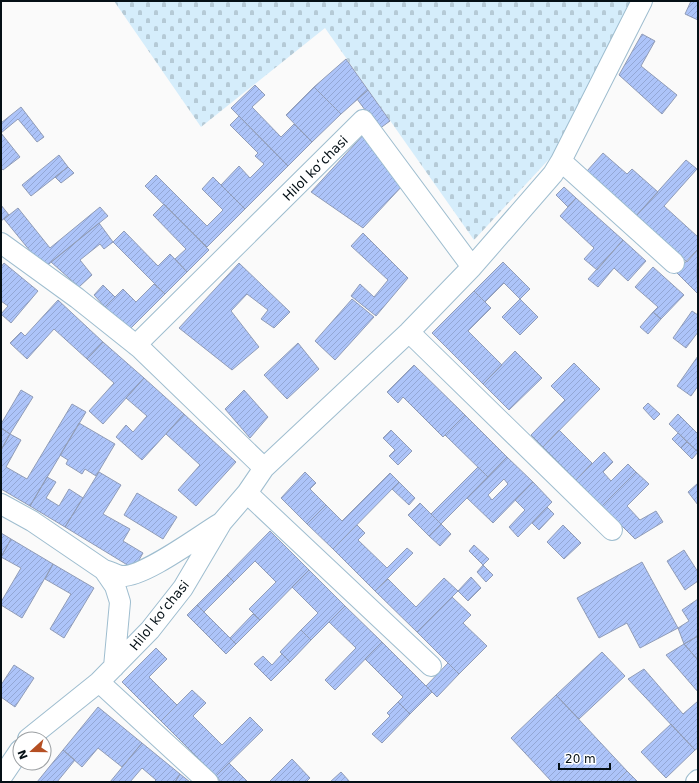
<svg xmlns="http://www.w3.org/2000/svg" width="699" height="783" viewBox="0 0 699 783" font-family="'DejaVu Sans',sans-serif">
<style>
.cemetery{fill:url(#cemetery-stones)}
.building{fill:url(#building-hatch);stroke:#909cb7;fill-rule:evenodd}
.lines{fill:none;stroke-linecap:round;stroke-linejoin:round}
.minor-casing{stroke:#9ebdcf;stroke-width:22}
.minor{stroke:#fff;stroke-width:20}
.labels{text-anchor:middle;stroke-width:3;stroke-linejoin:round;paint-order:stroke}
.street-label{font-size:13px;fill:#051016;stroke:#fff}
</style>
<defs>
<pattern id="cemetery-stones" width="16" height="16" patternUnits="userSpaceOnUse"><rect width="16" height="16" fill="#d5edfb"/><path d="M2 7V4a2 2 0 0 1 4 0v3zM10 15v-3a2 2 0 0 1 4 0v3z" fill="#b5cad6"/></pattern>
<pattern id="building-hatch" width="6" height="6" patternUnits="userSpaceOnUse"><rect width="6" height="6" fill="#adc4f9"/><path d="M-1 1l2-2M0 6l6-6M5 7l2-2" fill="none" stroke="#93a7d5"/></pattern>
</defs>
<rect width="100%" height="100%" fill="#fafafa"/>
<path class="cemetery" d="M114,1H636L552,156L474,240L325,28L201,127Z"/>
<path class="building" d="M691,1H698V20L685,14Z
M642,34L655,41L641,66L677,95L662,114L619,75Z
M346,59L368,90L341,114L314,87Z
M255,85L265,95L252,107L281,137L294,124L312,142L288,166L231,108Z
M314,87L341,114L312,142L286,115Z
M368,90L390,121L379,129L357,99Z
M21,107L44,137L37,142L18,119L1,133L20,157L3,170L1,168V123Z
M239,116L288,166L245,209L221,185L239,166L250,178L264,164L255,156L258,153L230,125Z
M366,132L404,184L363,228L311,192Z
M603,153L627,174L632,169L658,192L636,216L587,171Z
M59,155L68,167L31,196L22,185Z
M686,160L697,169L664,206L698,237V249L687,262L636,216Z
M68,167L74,173L61,183L55,177Z
M156,175L207,226L223,210L202,189L213,177L245,209L207,247L145,186Z
M564,187L576,198L568,207L556,195Z
M576,198L623,240L597,270L584,259L594,248L560,216Z
M164,204L209,250L187,272L175,259L186,249L153,215Z
M1,205L9,215L1,221Z
M100,207L108,216L44,268L4,219L18,208L50,248Z
M99,223L113,242L104,249L100,244L80,260L92,275L79,287L51,262Z
M124,231L158,266L170,254L187,272L165,294L113,242Z
M363,233L408,278L376,316L351,296L360,284L374,297L388,280L351,246Z
M623,240L646,261L628,281L614,268L598,287L588,279Z
M698,249L697,273L698,294L676,272Z
M503,262L530,289L520,299L504,283L485,302L474,291Z
M4,263L38,291L11,323L1,314L8,306L1,301V267Z
M239,263L290,312L274,328L261,319L268,310L247,294L231,311L259,347L232,370L179,328Z
M653,267L684,295L661,319L653,312L658,307L635,287Z
M154,284L165,294L129,330L105,307L123,289L136,302Z
M103,285L115,297L105,307L94,295Z
M474,291L491,308L468,331L502,365L483,384L432,333Z
M352,299L374,317L335,360L315,341Z
M520,299L538,317L520,335L502,317Z
M58,300L103,342L87,359L54,329L27,359L10,343L21,332L25,336Z
M692,311L698,315V332L686,348L673,338Z
M653,312L661,319L648,334L640,327Z
M103,342L144,378L103,424L89,411L114,383L87,359Z
M298,343L319,369L287,399L264,375Z
M515,351L542,378L509,410L483,384Z
M698,356V386L691,396L677,386Z
M574,363L600,389L543,447L531,435L565,400L551,386Z
M414,365L465,415L443,437L403,397L398,403L387,392Z
M144,378L184,414L142,460L116,437L126,425L133,432L147,416L126,398Z
M21,390L33,397L10,434L1,428V424Z
M244,390L268,417L250,438L225,409Z
M648,403L660,414L654,420L643,408Z
M72,404L86,412L30,506L1,489V450L10,434L21,440L6,467L27,479Z
M184,414L236,462L196,506L178,490L200,465L166,434Z
M678,414L698,434V452L669,424Z
M465,415L507,457L488,477L445,435Z
M79,423L115,444L96,476L85,469L82,474L66,464L68,460L60,455Z
M1,428L10,434L1,450Z
M391,430L412,451L398,465L389,456L395,450L383,438Z
M559,430L592,463L576,480L543,447Z
M678,433L687,442L681,448L672,439Z
M687,442L698,452L692,459L681,448Z
M604,452L613,462L603,472L611,481L628,464L636,472L602,506L576,480Z
M507,457L533,482L493,523L467,498ZM504,479L508,484L492,500L488,495Z
M478,467L488,477L441,524L431,514Z
M99,472L121,485L103,514L130,529L123,541L143,553L134,569L65,527Z
M305,472L316,483L310,489L326,505L307,524L281,498Z
M636,472L649,484L627,506L640,520L656,511L663,522L635,539L602,506Z
M390,473L399,482L333,549L307,524L326,505L342,521Z
M47,477L56,482L46,498L59,506L69,489L83,498L65,527L30,506Z
M399,482L415,498L409,505L392,489Z
M533,482L552,502L518,537L509,527L525,510L515,500Z
M698,483V505L688,492Z
M137,493L177,517L163,539L124,515Z
M420,503L441,524L429,536L408,515Z
M547,507L554,514L539,530L532,523Z
M441,524L451,534L440,546L429,536Z
M357,525L365,533L358,540L387,568L407,548L413,553L375,591L333,549Z
M563,525L581,543L564,559L547,542Z
M270,531L309,570L260,620L249,609L276,582L255,561L234,582L227,575Z
M1,533L11,539L1,557Z
M11,539L53,564L22,618L1,605V602L21,568L1,557Z
M474,545L489,559L483,565L469,551Z
M684,550L698,572V581L685,590L667,561Z
M642,562L678,628L640,648L627,623L599,638L577,598Z
M53,564L94,588L64,638L50,629L71,594L45,579Z
M483,565L493,575L486,582L477,572Z
M309,570L345,606L311,640L301,630L318,613L292,587Z
M227,575L234,582L204,612L197,605Z
M471,577L481,588L468,601L458,591Z
M444,578L458,591L417,632L375,591L388,579L416,607Z
M452,597L471,615L463,623L487,646L459,674L417,632Z
M698,599V636L684,644L678,628L689,621L682,610Z
M197,605L236,644L226,654L187,615Z
M345,606L382,642L335,690L325,680L356,648L329,622Z
M253,614L260,620L236,644L230,638Z
M301,630L311,640L290,662L280,652Z
M698,636V660L684,644Z
M382,642L432,692L410,714L398,702L403,697L365,659Z
M684,644L698,660V692L666,655Z
M156,648L167,659L149,677L177,705L161,721L122,682Z
M602,652L625,676L579,719L556,695Z
M282,654L290,662L271,681L254,664L263,656L272,665Z
M448,663L459,674L437,697L426,686Z
M14,665L34,678L15,707L1,697V685Z
M644,669L683,714L698,701V748L695,750L628,679Z
M192,690L206,703L193,716L222,745L250,717L263,730L216,776L161,721Z
M556,695L627,771L616,782H552L511,738Z
M398,702L410,714L382,743L372,734L390,716L387,713Z
M98,707L142,743L122,767L98,748L82,767L63,750Z
M671,724L695,750L666,778L641,752Z
M142,743L180,774L175,782H154L156,780L142,768L130,782H110Z
M63,750L75,760L57,782H37Z
M292,759L310,778L306,782H269Z
M229,763L248,782H221L216,776Z
M627,771L638,782H616Z
M341,772L350,782H330Z
M180,774L190,782H175Z"/>
<g class="lines">
<defs>
<path id="minor" d="M561,161L674,263
M1,243L77,298L141,349L264,468
M409,332L612,530
M136,345L363,120L472,267
M247,493L431,666
M1,504L32,521L104,570L115,586L120,602L114,667
M104,570C109,571 116,575 121,576C143,578 199,536 219,524
M99,682L208,782
M28,739L99,682L150,630L183,588L222,522L247,493L264,468L409,332L472,267L553,174L561,161L642,1
M1,778L20,750
M696,782L698,780"/>
</defs>
<use href="#minor" class="minor-casing"/>
<use href="#minor" class="minor"/>
</g>
<g class="labels">
<g class="street-label">
<text transform="translate(315 168) rotate(-45)" y="5">Hilol koʻchasi</text>
<text transform="translate(159 615) rotate(-51)" y="5">Hilol koʻchasi</text>
</g>
</g>
<rect width="699" height="783" fill="none" stroke="#051016" stroke-width="4"/>
<g transform="translate(32 751) rotate(249)"><circle r="19" fill="#ffffff" stroke="#9b9fa2"/>
<path d="M0-3L7 15L0 10L-7 15Z" fill="#b54f23"/>
<text y="-6" font-size="11" font-weight="bold" text-anchor="middle" fill="#051016">N</text>
</g>
<path d="M559 763v6h51v-6" fill="none" stroke="#051016" stroke-width="2"/>
<text x="565" y="763" font-size="12" fill="#051016" stroke="#ffffff" stroke-width="3" paint-order="stroke">20 m</text>
</svg>
